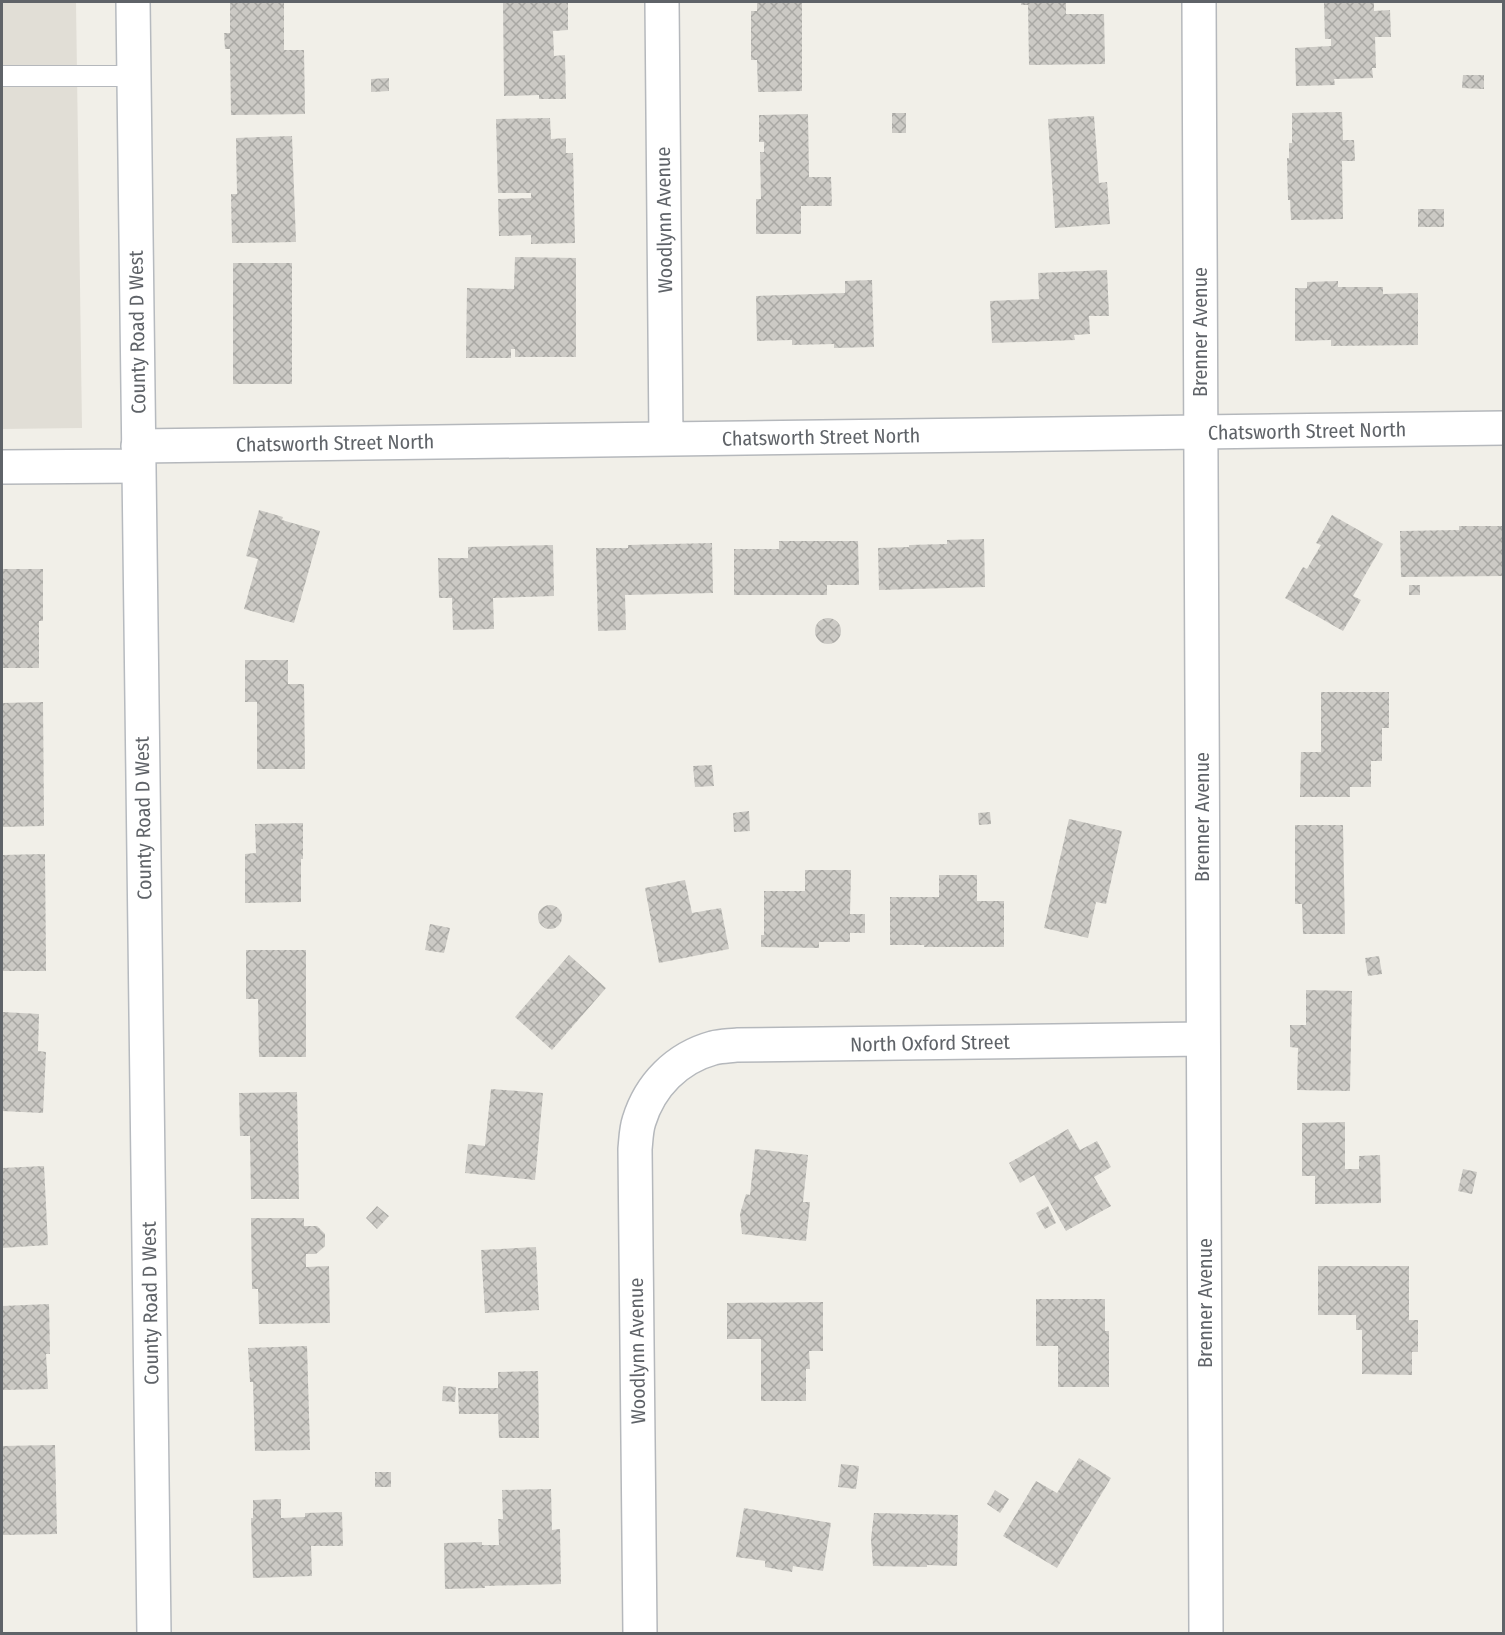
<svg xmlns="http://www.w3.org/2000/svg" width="1505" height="1635" viewBox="0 0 1505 1635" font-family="'Fira Sans Condensed',sans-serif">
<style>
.education{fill:#e1ded6}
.building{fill:url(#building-cross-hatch)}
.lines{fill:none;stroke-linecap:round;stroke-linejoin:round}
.lane-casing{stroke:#b5b8bc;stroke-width:22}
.street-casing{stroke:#b5b8bc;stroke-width:36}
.secondary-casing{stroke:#b6babf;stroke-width:36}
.lane{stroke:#fff;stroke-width:20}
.street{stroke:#fff;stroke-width:33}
.secondary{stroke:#fff;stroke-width:33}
.labels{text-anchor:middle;stroke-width:4.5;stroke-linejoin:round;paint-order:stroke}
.street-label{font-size:20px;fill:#5f6368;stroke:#fff}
</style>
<defs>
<pattern id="building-cross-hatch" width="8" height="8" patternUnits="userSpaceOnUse" patternTransform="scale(1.5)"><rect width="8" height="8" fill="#cccac5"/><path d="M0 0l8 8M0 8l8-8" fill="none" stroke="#a9a8a4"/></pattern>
</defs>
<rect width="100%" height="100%" fill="#f1efe8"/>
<path class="education" d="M2,2H76L82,428L2,429Z"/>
<path class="building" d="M230,2H284V50H304L305,114L231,115L230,49H225L224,33H230Z
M503,2H568V30L553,31L554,56L565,55L566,99H539V95L504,96Z
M757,2H802V91L758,92L757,60H751V11H757Z
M1021,2H1066V14H1104L1105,64L1029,65L1028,5H1021Z
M1324,2H1374V11L1390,10L1391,37H1375L1376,68H1372L1373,78L1334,79L1335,85L1296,86L1295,48L1331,46V39H1325Z
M1463,75H1484V89L1462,88Z
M389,78V91L371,92V79Z
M1342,112L1343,140H1354L1355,161H1342L1343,219L1291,220L1290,200H1288L1287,158H1289V143H1292V113Z
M892,113H906V133H892Z
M808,114L809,177H831L832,206H801V234H756V199H761L760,152H764V142H759V115Z
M1094,116L1099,183L1107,182L1110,224L1055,228L1048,119Z
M550,118L551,139L566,138V153H573L575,243L531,244V235L499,236L498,199L531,198V193H498L496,119Z
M292,136L296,242L232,243L231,194H237L236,138Z
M1418,209H1444V227H1418Z
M515,257L576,258V357H515V349H511V358H466L467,288L514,289Z
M233,263H292V384H233Z
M1107,270L1109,316H1089L1090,334L1074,335L1075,340L992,343L990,301L1039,299L1038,273Z
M872,280L874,347L834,348V344L792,345V340L757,341L756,296L845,293V281Z
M1338,281V287H1383V294L1418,293V345L1331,346V340L1295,341V288H1307V282Z
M259,510L283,517L282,520L320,531L294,623L244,609L258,559L246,556Z
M1332,515L1383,544L1353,596L1361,600L1343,631L1285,598L1303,567L1307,569L1321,545L1316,543Z
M1459,526H1504V576L1401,577L1400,531L1459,530Z
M984,539L985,587L879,590L878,548L909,547V545L947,544V540Z
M779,541H858L859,585H827V595H734V549H779Z
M712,543L713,593L625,595L626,630L598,631L596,548H628V545Z
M553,545L554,596L493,598L494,629L453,630L452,598H439L438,558H468V547Z
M2,569H43V621H39V668H2Z
M1409,585H1420V595H1409Z
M815 631a13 13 0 1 1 26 0a13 13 0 1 1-26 0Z
M245,660H288V684H304L305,769H257V702H245Z
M1321,692H1389V728H1382V761H1371V787H1350V797H1300L1301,752H1321Z
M43,702L44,826L2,827V703Z
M712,765L714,786L695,787L693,766Z
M749,811L750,831L734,832L733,813Z
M990,812L991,824L979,825L978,813Z
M1069,819L1122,831L1106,904L1096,902L1088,938L1044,928Z
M303,823V859H301V902L245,903V854L256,853L255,824Z
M1295,825H1343L1345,934H1303L1302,904H1295Z
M45,854L46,971H2V855Z
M805,870H851L850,914H865V933H850V942H819V948L761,947V935H764V891H805Z
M939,875H977V901H1004V947H924V945H890V897H939Z
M685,880L692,913L721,908L729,949L659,963L645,888Z
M538 917a12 12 0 1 1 24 0a12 12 0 1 1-24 0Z
M430,924L450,928L444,953L425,950Z
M246,950H306V1057H259L258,999H246Z
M569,955L606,988L552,1050L515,1017Z
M1379,956L1382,974L1368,976L1365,958Z
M1306,990L1352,991L1350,1091L1297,1090L1298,1048L1290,1047V1025H1306Z
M2,1012L39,1014L38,1051L46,1052L43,1113L2,1111Z
M491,1089L543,1093L535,1180L465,1173L468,1144L485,1146Z
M297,1092L299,1199H251L250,1136H240L239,1093Z
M1345,1122V1169H1359V1156L1380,1155L1381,1203L1315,1204V1176H1302V1123Z
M1068,1129L1080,1150L1097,1141L1111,1167L1094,1177L1111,1206L1066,1231L1034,1175L1020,1183L1009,1163Z
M755,1149L808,1155L803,1202H810L806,1241L742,1234L740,1214L746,1194L750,1195Z
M44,1166L48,1245L2,1248V1168Z
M1463,1169L1477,1172L1472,1194L1458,1191Z
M377,1206L389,1216L377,1229L366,1218Z
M1048,1206L1056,1223L1045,1229L1036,1213Z
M251,1218H304V1226H317L325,1234V1246L316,1254H306V1267L329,1266L330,1323L259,1324L258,1289H252Z
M536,1247L539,1310L485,1313L481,1250Z
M1318,1266H1409V1320H1418V1352H1412V1375L1362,1374V1330H1356V1315H1318Z
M1036,1299H1105V1331H1109V1387H1058V1346H1036Z
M823,1302V1351H809L810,1369H806V1401H761V1339H727V1303Z
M49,1304L50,1354H46L48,1389L2,1390V1306Z
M307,1346L310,1450L255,1451L253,1382H250L248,1348Z
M538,1371L539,1438H499L498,1414H459L458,1388H498V1372Z
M443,1386L456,1387L455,1402L442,1401Z
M55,1445L57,1534L3,1535L2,1446Z
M1079,1458L1111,1478L1057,1568L1003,1536L1036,1481L1057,1493Z
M841,1464L859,1466L856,1489L838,1487Z
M375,1472H391V1487H375Z
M551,1489L552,1530L560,1529L561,1584L485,1586V1588L445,1589L444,1543L482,1542V1545H499L498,1519H503L502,1490Z
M995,1490L1009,1499L1000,1513L987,1504Z
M281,1499V1518L305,1517V1513L342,1512L343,1546H311L312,1576L253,1578L251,1518H253V1500Z
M744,1508L831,1523L823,1571L793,1566L792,1572L765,1567V1561L736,1557Z
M874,1513L958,1515L957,1566L927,1565V1567L873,1566L871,1539Z"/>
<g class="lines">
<defs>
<path id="lane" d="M2,76H134"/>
<path id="street" d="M662,2L666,439
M1199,2L1206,1634
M138,446L1504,428
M2,467L138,466
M640,1634L635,1149C636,1140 636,1130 639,1121C650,1085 677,1058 713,1048C721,1046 729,1046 737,1045L1203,1039"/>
<path id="secondary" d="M133,2L154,1634"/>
</defs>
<use href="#lane" class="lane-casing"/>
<use href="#street" class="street-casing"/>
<use href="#secondary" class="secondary-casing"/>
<use href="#lane" class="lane"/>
<use href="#street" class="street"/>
<use href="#secondary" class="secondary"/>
</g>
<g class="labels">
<g class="street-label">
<text transform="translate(664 220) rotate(-91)" y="7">Woodlynn Avenue</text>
<text transform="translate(137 332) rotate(-91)" y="7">County Road D West</text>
<text transform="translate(1200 332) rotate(-90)" y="7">Brenner Avenue</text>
<text transform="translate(1307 431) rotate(-1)" y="7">Chatsworth Street North</text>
<text transform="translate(821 437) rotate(-1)" y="7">Chatsworth Street North</text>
<text transform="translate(335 443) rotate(-1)" y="7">Chatsworth Street North</text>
<text transform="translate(1202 817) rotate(-90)" y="7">Brenner Avenue</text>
<text transform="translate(143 818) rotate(-91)" y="7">County Road D West</text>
<text transform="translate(930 1043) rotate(-1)" y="7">North Oxford Street</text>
<text transform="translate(150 1303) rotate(-91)" y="7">County Road D West</text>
<text transform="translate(1205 1303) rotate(-90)" y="7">Brenner Avenue</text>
<text transform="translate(637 1351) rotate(-91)" y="7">Woodlynn Avenue</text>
</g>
</g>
<rect width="1505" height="1635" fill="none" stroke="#5f6368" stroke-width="6"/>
</svg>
